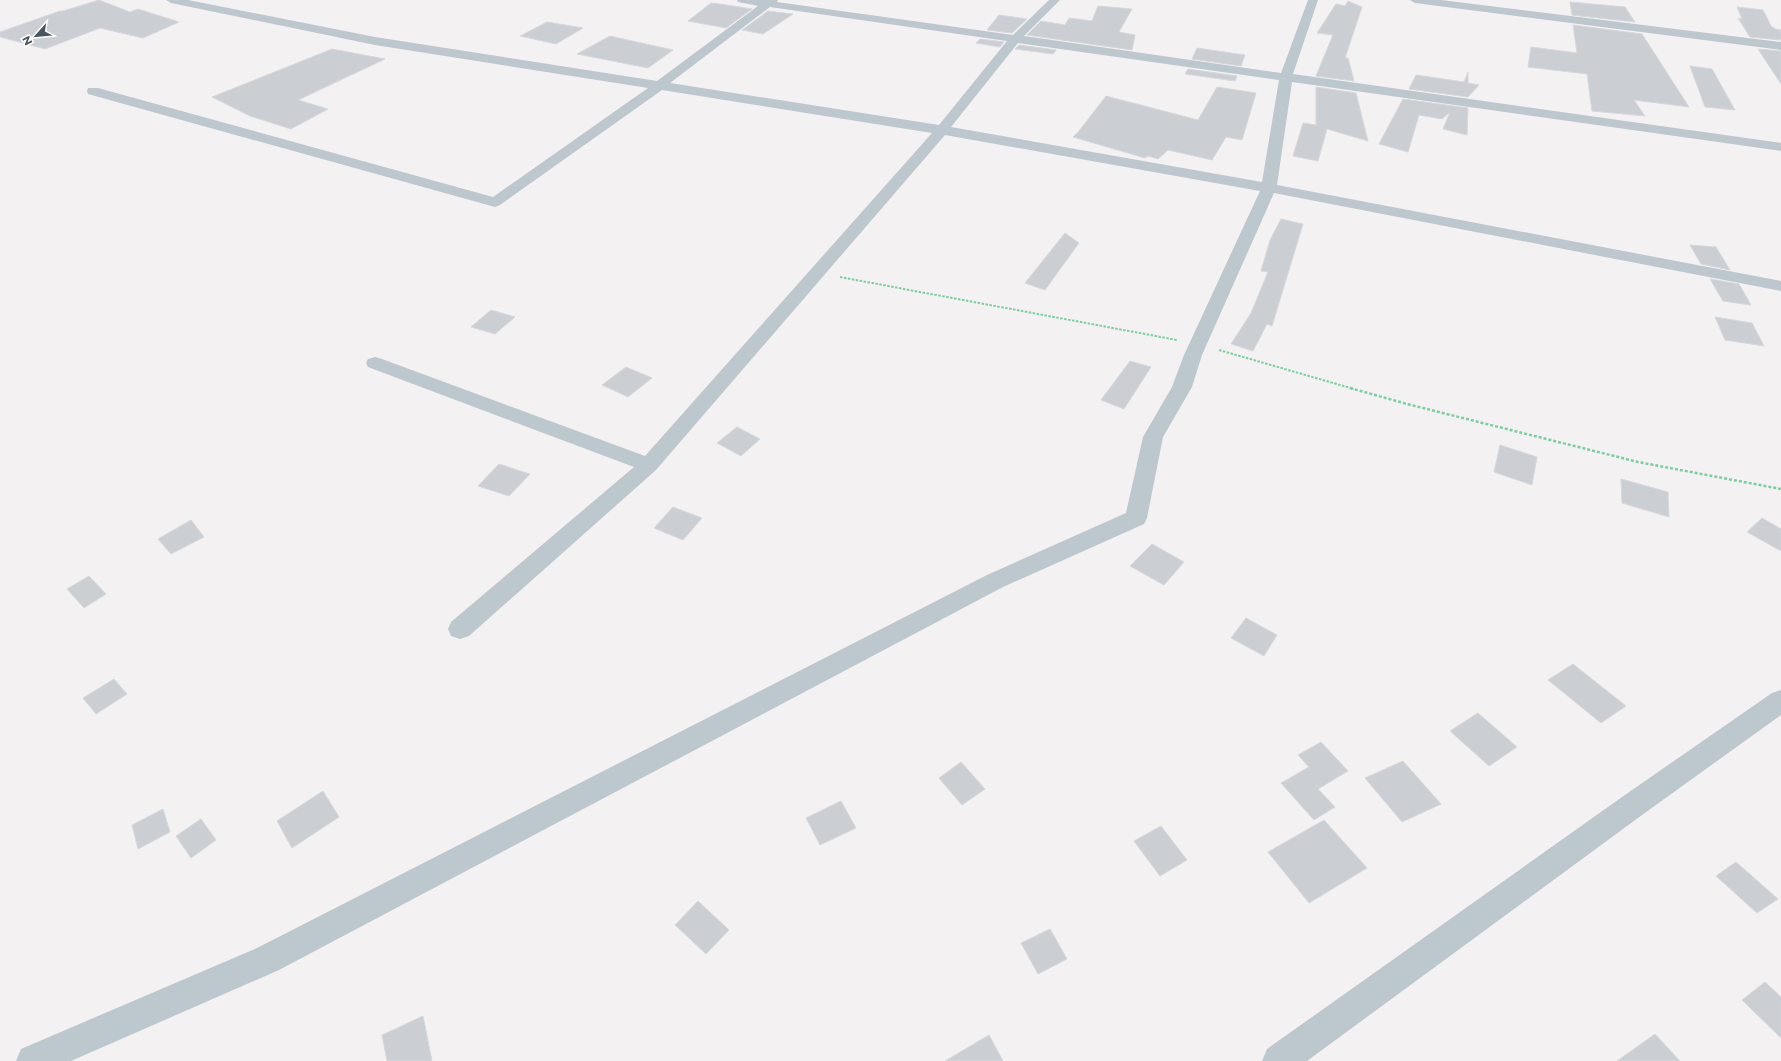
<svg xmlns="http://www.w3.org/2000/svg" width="1781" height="1061" viewBox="0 0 1781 1061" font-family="Montserrat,sans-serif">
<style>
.building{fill:#cbcfd4;stroke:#d5d8dd}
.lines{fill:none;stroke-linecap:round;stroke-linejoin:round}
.path-far1{stroke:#77d09d;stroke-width:2;stroke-dasharray:2.5 1.5;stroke-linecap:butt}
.path{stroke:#77d09d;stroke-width:2.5;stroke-dasharray:3 2;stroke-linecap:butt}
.minor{fill:#bdc7ce;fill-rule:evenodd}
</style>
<rect width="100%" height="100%" fill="#f4f1f2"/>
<path class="building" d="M99,0L130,12L138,9L179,22L143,38L100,28L45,49L0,37V32L60,11H63Z
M1348,1L1362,7L1345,58H1348L1354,81L1316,76L1333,35L1317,33L1336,4L1345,6Z
M1570,2L1625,7L1635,22L1572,15Z
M711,3L727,5L752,9L726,28L688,21Z
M1098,6L1132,9L1119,32L1135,35L1132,50L1027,35L1041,21L1065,25L1069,18L1092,21Z
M1737,7L1763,10L1771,26L1775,29L1781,30V40L1750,37L1738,18L1742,19Z
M768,11L793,14L763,34L742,30Z
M999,15L1027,19L1012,33L987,30Z
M547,22L583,28L556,44L520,36Z
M1573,25L1642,34L1689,107L1634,100L1645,116L1592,111L1587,74L1528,67L1531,47L1577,53Z
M610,36L673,50L648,68L577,54Z
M980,39L1004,42L1000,47L976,43Z
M1019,45L1056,50L1053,54L1015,49Z
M1197,48L1245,55L1241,66L1192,59Z
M332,49L385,59L298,100L328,109L291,129L250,116L212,97Z
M1758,49L1781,51V84Z
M1690,66L1712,69L1735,110L1705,107Z
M1188,69L1237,76L1235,81L1185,74Z
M1468,72V83L1479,85L1468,97L1409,89L1416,75L1464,82Z
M1217,87L1256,93L1242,140L1226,137L1212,160L1168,150L1158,159L1148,156L1145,158L1073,137L1079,131L1106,96L1198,120Z
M1316,87L1356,93L1368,141L1327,129L1318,161L1293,156L1303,123L1316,125Z
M1403,99L1468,108L1467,135L1443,129L1450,112L1442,119L1419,115L1408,152L1379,144Z
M1281,219L1303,224L1272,326L1267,324L1253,351L1231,344L1251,313L1268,272L1261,271L1270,240Z
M1065,233L1079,243L1045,290L1025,283Z
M1690,245L1716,247L1730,270L1701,264Z
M1710,279L1739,284L1751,305L1723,301Z
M491,310L515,317L495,334L471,327Z
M1715,317L1752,323L1764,346L1725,340Z
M1130,361L1151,367L1124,409L1101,400Z
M626,367L652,378L628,397L602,385Z
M737,427L760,439L741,456L717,443Z
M1500,445L1537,457L1532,485L1494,472Z
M499,464L530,474L509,496L478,486Z
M1621,479L1668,492L1669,517L1622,503Z
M673,507L702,518L683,540L654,528Z
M1762,518L1781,529V551L1747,532Z
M191,520L204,537L171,554L158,539Z
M1152,544L1184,562L1164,585L1130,566Z
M89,576L106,594L84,608L67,589Z
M1246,618L1277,635L1264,656L1231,638Z
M1573,664L1626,706L1601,723L1548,680Z
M114,679L127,694L96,714L83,698Z
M1478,713L1517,747L1489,766L1450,731Z
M1321,742L1348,771L1318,789L1335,807L1314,820L1281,783L1309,767L1298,755Z
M1403,761L1441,804L1402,822L1365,778Z
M961,762L985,789L962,805L939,778Z
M323,791L339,817L292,848L277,821Z
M841,801L856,828L820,845L806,818Z
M163,809L170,832L138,849L132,825Z
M201,819L216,840L191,858L176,836Z
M1324,820L1367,868L1309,903L1268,852Z
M1161,826L1187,860L1160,876L1134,841Z
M1736,862L1778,899L1757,913L1716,876Z
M698,901L729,930L706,954L675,925Z
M1050,929L1067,959L1038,974L1021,943Z
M1765,982L1781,997V1038L1742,1000Z
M423,1016L432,1061H387L382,1035Z
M1655,1034L1680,1061H1617Z
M989,1035L1003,1061H945Z"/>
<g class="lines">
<path class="path-far1" d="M840,277L1177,340
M1219,350L1354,389"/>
<path class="path" d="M1350,388L1407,404L1638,462L1781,489"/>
<path class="minor" d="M166,0H188L375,37L657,81L758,6L738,2L737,0H778L777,2L1013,35L1049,0H1060L1024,36L1281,73L1308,0H1318L1293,74L1781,143V151L1292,82L1277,185L1781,281V291L1274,193L1202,355L1192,387L1163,437L1147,518L1144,524L1003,587L279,970L71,1061H16L21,1049L257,948L987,575L1126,513L1143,437L1172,387L1184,355L1260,191L945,135L656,470L469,636L460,639L451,636L448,629L451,622L634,467L368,367L366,363L368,359L375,357L382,359L645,456L932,133L662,90L500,205L495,207L88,94L87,91L88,88H98L493,197L648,88L375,45L171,3ZM770,7L1007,41L939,125L670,83ZM1018,43L1279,80L1262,182L951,127Z
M1410,0H1441L1781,42V50L1415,3Z
M1781,690V715L1642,815L1307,1061H1262L1267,1049L1622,797L1772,693Z"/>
</g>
<g transform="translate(36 36) rotate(243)" stroke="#ffffff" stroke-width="3" paint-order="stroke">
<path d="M0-3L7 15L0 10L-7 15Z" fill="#49565f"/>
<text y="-6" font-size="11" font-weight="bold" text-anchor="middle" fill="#49565f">N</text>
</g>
</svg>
